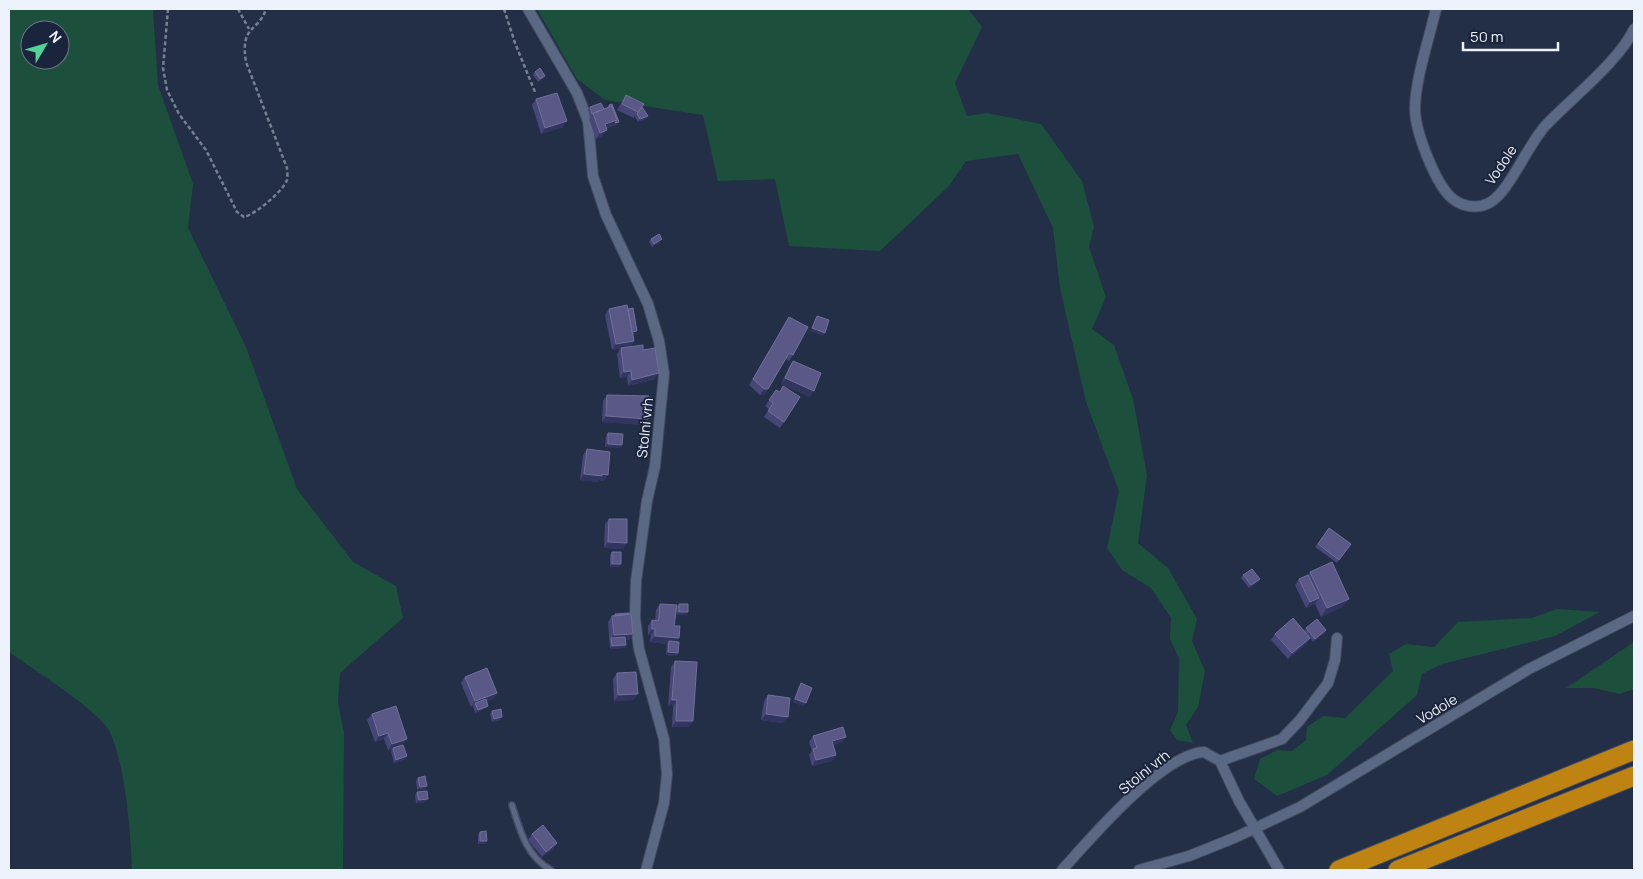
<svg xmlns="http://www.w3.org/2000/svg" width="1643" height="879" viewBox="0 0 1643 879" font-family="Manrope,sans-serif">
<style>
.green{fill:#1d503c;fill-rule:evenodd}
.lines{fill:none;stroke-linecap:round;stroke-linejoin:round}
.service-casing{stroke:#424b5f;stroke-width:8}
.minor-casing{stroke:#424b5f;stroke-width:12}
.motorway-casing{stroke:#424b5f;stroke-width:21}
.path{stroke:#778092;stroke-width:2.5;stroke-dasharray:4 2.5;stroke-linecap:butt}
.service{stroke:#5b6884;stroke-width:5}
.minor{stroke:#5b6884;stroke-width:10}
.motorway{stroke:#be8311;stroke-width:19}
.wall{fill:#474679}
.shaded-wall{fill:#31355f}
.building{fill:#595887;stroke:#707099}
.labels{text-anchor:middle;stroke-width:4;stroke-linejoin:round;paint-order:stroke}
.street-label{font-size:14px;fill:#edf2fc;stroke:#1a243c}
</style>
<rect width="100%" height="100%" fill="#232e47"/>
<path class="green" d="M9,9H153L158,85L193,184L188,228L246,347L297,489L353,562L396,586L403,618L340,673L338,703L344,733L343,870H132C131,835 125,758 108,729C95,708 31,668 9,652ZM30,30H60V60H30Z
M537,9H968L982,27L955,83L967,116L987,113L1041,124L1082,181L1094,227L1089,247L1106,297L1092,329L1114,345L1133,399L1147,475L1138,543L1168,568L1197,619L1192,641L1205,671L1198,707L1186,725L1193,743L1177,740L1170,730L1178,712L1179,658L1170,639L1171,618L1151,588L1122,570L1107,548L1119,491L1086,402L1060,288L1053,228L1018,154L966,161L949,186L880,251L789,246L775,179L718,181L703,115L605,100L577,79Z
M1557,609L1600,612L1555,636L1442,664L1422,674L1417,695L1327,775L1277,796L1254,779L1260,759L1277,750L1292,751L1306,740L1307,727L1323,716L1345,718L1393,671L1389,654L1406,644L1434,647L1458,622L1532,618Z
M1634,642V689L1620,694L1594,688H1566Z"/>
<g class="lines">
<defs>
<path id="service" d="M512,805C520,830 526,856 551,870"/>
<path id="minor" d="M528,9L577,93L588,121L593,176L606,215L648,304L659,341L664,374L655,466L647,501L636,581L635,618L639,649L664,739L667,774L664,803L646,870
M1436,9C1429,39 1415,80 1415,109C1415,131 1436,186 1453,199C1463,207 1478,209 1489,203C1510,192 1528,143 1547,124C1572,98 1620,60 1634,29
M1220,761L1282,739L1300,720L1328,683L1335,660L1337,638
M1062,870C1091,838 1161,755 1204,752L1220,761L1239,801L1279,870
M1139,870L1189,856L1234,838L1300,807L1529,669L1634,616"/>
<path id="motorway" d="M1339,870L1634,750
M1398,870L1634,776"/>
</defs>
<use href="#service" class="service-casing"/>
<use href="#minor" class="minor-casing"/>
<use href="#motorway" class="motorway-casing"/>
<path class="path" d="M168,9L163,68L167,90L179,114L206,150L237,212L244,217C256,214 283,191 287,180C288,177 287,171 287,168L246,62C240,24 258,33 266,9
M238,9L249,29
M504,9L515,43L535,92"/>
<use href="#service" class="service"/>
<use href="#minor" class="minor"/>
<use href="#motorway" class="motorway"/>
</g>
<path class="wall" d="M535,72L543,78L538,82L533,75Z
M626,95L642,107L648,116L646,119L638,122L635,117V115L634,118L617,110Z
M536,99L563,127L541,134L532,105Z
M609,105L619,122L617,125L606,128L607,130L602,136L596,139L589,119L590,117L588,110L590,107L604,109L607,108Z
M651,239L660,242L652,247L649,242Z
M609,309L635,334L633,335L634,341L630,347L622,348L643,350L655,379L628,386L627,377L620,378L617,354L621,348L612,350L605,315Z
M789,317L793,355L789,361L786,359L764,395H760L749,385Z
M793,361L810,397L781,384L789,367Z
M776,390L784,422L780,428L764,417L769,409L765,406Z
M607,395L644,425L602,422L603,401Z
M608,433L620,448L605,447L606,436Z
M587,449L604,481L599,480L598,482L580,480L583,455Z
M609,519L627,543L623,549L604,548L605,524Z
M1329,528L1351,544L1337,563L1315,547Z
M612,552L621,564L619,567H610V555Z
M1310,572L1349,599L1342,607L1321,617L1315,604L1306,608L1295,585L1299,579L1308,575Z
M1243,575L1260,579L1258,582L1249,588L1241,578Z
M660,604L674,626L678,653L676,656L666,655L667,644L650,642L651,635H648V626L652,620L655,621L656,610Z
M679,604L686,615H677V607Z
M615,614L633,634L629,640H626V645L624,648L610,649L608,622L612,616H614Z
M1306,628L1326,630L1324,633L1313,642L1310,638L1306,644L1288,659L1271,640L1275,634L1304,631Z
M675,661L689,727H672L673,706H668L671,667Z
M617,673L634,700L614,701L613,679Z
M465,677L497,693L493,699L487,701L488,706L486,708L475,713L473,706L471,707L461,683Z
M801,683L804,706L793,702L799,686Z
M768,695L783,723L761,720L764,701Z
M492,711L500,720L492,722L490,714Z
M372,714L403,745L405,759L394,763L391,751L392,749L388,750L384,739L375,742L367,720Z
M813,736L846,737L842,742L833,745L836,755L832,761L812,766L809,755L812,751L809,742Z
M418,778L427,786L425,789L417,790L416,781Z
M417,792L426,802L416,803L415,795Z
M480,832L487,841L484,844H478V835Z
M532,834L553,849L542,857L528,840Z"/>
<path class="shaded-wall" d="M648,116L646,119L638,122L640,119Z
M617,120L619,122L617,125L600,130L605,124Z
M567,121L563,127L541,134L545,128Z
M607,130L602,136L596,139L600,133Z
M662,239L660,242L652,247L654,244Z
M812,328L825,333L823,336L810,331Z
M634,341L630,347L612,350L616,344Z
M631,371L627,377L620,378L624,372Z
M659,373L655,379L628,386L632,380Z
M785,378L814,391L810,397L781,384Z
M764,389H768L764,395H760Z
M606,416L648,419L644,425L602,422Z
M608,444L622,445L620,448L605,447Z
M584,474H602L608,475L604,481L599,480L598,482L580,480Z
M608,542L627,543L623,549L604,548Z
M612,564H621L619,567H610Z
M1260,579L1258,582L1249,588L1251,585Z
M1319,598L1315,604L1306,608L1310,602Z
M1349,599L1342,607L1321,617L1327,608Z
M679,612H688L686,615H677Z
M652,629H655L651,635H648Z
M1326,630L1324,633L1313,642L1315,639Z
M633,634L629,640L612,641L611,638L614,635Z
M655,636L679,638L674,644L669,641L667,644L650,642Z
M1310,638L1306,644L1288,659L1292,653Z
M626,645L624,648L610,649L612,646Z
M668,652L678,653L676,656L666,655Z
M497,693L493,699L476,705L475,703L473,706L471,707L475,701Z
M638,694L634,700L614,701L618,695Z
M795,699L806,703L804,706L793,702Z
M672,700H677L673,706H668Z
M488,706L486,708L475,713L478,710Z
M766,714L788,717L783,723L761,720Z
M502,717L500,720L492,722L494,719Z
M676,721H693L689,727H672Z
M388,733L384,739L375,742L379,736Z
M846,737L842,742L828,747L832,741Z
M407,739L403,745L388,750L392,744Z
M836,755L832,761L812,766L816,760Z
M407,756L405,759L394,763L396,760Z
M427,786L425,789L417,790L420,787Z
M428,799L426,802L416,803L419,800Z
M480,841H487L484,844H478Z
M557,843L553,849L542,857L546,852Z"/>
<path class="building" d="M540,68L545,76L540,79L535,72Z
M557,93L567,121L545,128L536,99Z
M626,95L644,104L638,112L622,104Z
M601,103L604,109L592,114L590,107Z
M612,104L619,122L615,123L617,120L612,106L610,107L609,105Z
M612,106L617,120L605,124L607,130L600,133L593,113Z
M642,107L648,116L640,119L637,114Z
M659,234L662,239L654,244L651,239Z
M627,305L634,341L616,344L609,309Z
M633,308L637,331L632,332L628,309Z
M817,316L829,320L825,333L812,328Z
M789,317L808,327L793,355L789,353L768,389H764L753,379Z
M643,345V350L655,348L659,373L632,380L631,371L624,372L621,348Z
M793,361L821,373L814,391L785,378Z
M783,386L800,397L784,422L768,411L773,403L769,400L776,390L780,392Z
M607,395L649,396L648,419L606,416Z
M608,433L623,434L622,445L608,444Z
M587,449L610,452L608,475L602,474V476L584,474Z
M609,519H627V543L608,542Z
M1329,528L1351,544L1339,560L1318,544Z
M612,552H621V564H612Z
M1332,562L1349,599L1327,608L1310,572Z
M1252,569L1260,579L1251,585L1243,575Z
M1308,575L1319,598L1310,602L1299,579Z
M660,604L677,605L674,626H680L679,638L655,636V629H652V620L658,621L659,618Z
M679,604H688V612H679Z
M629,613V614L615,616V614Z
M631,614L633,634L614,635L612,616Z
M1293,618L1310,638L1292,653L1275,634Z
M1317,619L1326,630L1315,639L1306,628Z
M625,637L626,645L612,646L611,638Z
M669,641L679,642L678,653L668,652Z
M675,661L697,662L693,721H676L677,700H672Z
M487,668L497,693L475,701L465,677Z
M636,672L638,694L618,695L617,673Z
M801,683L812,688L806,703L795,699Z
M768,695L790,698L788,717L766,714Z
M486,699L488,706L478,710L475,703Z
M396,706L407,739L392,744L388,733L379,736L372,714Z
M501,709L502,717L494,719L492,711Z
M843,727L846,737L832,741L836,755L816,760L813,749L817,748L813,736Z
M403,745L407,756L396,760L393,748Z
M425,776L427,786L420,787L418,778Z
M427,791L428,799L419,800L417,792Z
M543,825L557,843L546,852L532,834Z
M486,831L487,841H480V832Z"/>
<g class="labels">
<g class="street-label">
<text transform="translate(1501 165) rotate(-56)" y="5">Vodole</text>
<text transform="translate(645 428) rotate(-84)" y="5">Stolni vrh</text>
<text transform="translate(1437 709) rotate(-31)" y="5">Vodole</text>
<text transform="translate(1144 772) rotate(-39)" y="5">Stolni vrh</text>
</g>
</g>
<rect width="1643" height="879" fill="none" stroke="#edf2fc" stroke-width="20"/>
<g transform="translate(45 45) rotate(52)"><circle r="24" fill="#1a243c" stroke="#6e7689"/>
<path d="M0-4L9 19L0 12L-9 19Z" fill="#50d398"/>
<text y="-8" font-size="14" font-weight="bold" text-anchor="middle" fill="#edf2fc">N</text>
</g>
<path d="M1463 42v8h95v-8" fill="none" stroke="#edf2fc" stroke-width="2.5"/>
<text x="1470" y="42" font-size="15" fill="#edf2fc" stroke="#1a243c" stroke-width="4" paint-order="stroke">50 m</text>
</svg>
